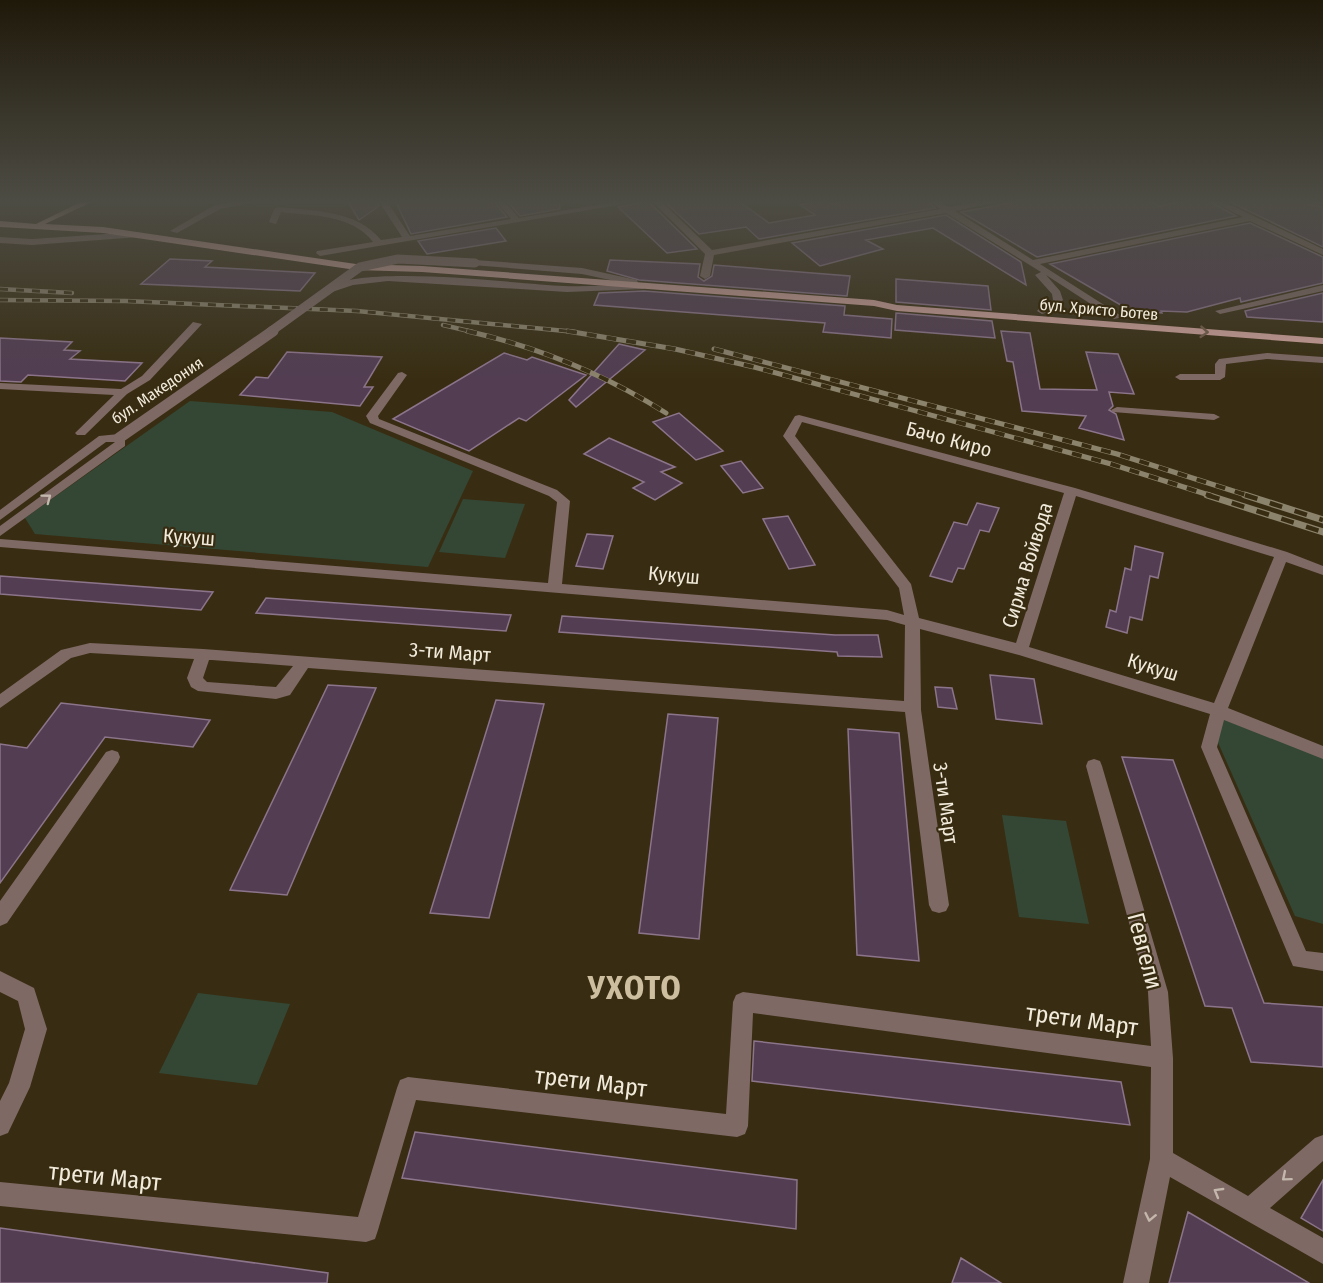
<svg xmlns="http://www.w3.org/2000/svg" width="1323" height="1283" viewBox="0 0 1323 1283" font-family="'Fira Sans Condensed',sans-serif">
<style>
.green{fill:#344734}
.building{fill:#523d52;stroke:#8c748b;stroke-width:1.5}
.lines{fill:none;stroke-linecap:round;stroke-linejoin:round}
.minor{fill:#7f6965;fill-rule:evenodd}
.major{fill:#cfa29c;fill-rule:evenodd}
.rail-far2-casing{stroke:#8c836d;stroke-width:4.5}
.rail-far1-casing{stroke:#8c836d;stroke-width:5}
.rail-casing{stroke:#8c836d;stroke-width:7}
.rail-far2{stroke:#382d12;stroke-width:3;stroke-dasharray:8;stroke-linecap:butt}
.rail-far1{stroke:#382d12;stroke-width:4;stroke-dasharray:10;stroke-linecap:butt}
.rail{stroke:#382d12;stroke-width:4.5;stroke-dasharray:13;stroke-linecap:butt}
.minor-bridge-far1{stroke:#7f6965;stroke-width:9}
.minor-bridge{stroke:#7f6965;stroke-width:11}
.oneway{stroke:#745c49}
.oneway2{stroke:#c4b7ac}
.labels{text-anchor:middle;stroke-width:4.5;stroke-linejoin:round;paint-order:stroke}
.far-street-label{font-size:16px;fill:#f2ebdb;stroke:#382d12}
.street-label{font-size:20px;fill:#f2ebdb;stroke:#382d12}
.near-street-label{font-size:24px;fill:#f2ebdb;stroke:#382d12}
.near-district-label{font-size:32px;font-weight:bold;letter-spacing:1.5px;fill:#ccbe9f;stroke:#382d12}
</style>
<rect width="100%" height="100%" fill="#382d12"/>
<path class="green" d="M190,401L332,412L473,471L428,567L35,534L25,518Z
M463,499L525,504L505,558L439,552Z
M1225,719L1323,756V924L1295,916L1212,729Z
M1002,815L1066,821L1089,924L1019,917Z
M198,993L290,1004L257,1085L159,1073Z"/>
<path class="building" d="M347,200H376L379,206L359,220Z
M395,200H493L507,217L411,234Z
M506,200H559L560,209L520,216Z
M663,200H737L769,223L815,215L800,205L826,200L831,204L853,200H926L935,208L759,239L746,227L699,234Z
M1026,200H1148L1159,206L1187,200H1207L1236,216L1037,257L961,212Z
M1226,200H1314L1312,205L1323,207V247Z
M649,201V202L697,249L667,253L618,207Z
M946,215L1021,262L1026,285L933,228L866,240L883,249L820,266L792,243Z
M1250,223L1323,257V283L1241,302L1240,298L1187,312L1161,311L1162,313L1131,311L1050,264Z
M496,228L506,241L427,254L418,241Z
M170,259L212,261L205,267L315,273L300,291L141,284Z
M610,260L700,264L698,277L704,281L712,276L714,265L850,276L847,296L639,280L607,271Z
M896,279L988,286L991,310L896,302Z
M644,291L845,306L844,315L892,319L891,338L823,332L825,323L594,305L599,293Z
M1323,293V322L1247,317L1245,311Z
M896,313L992,321L995,338L895,330Z
M1001,331L1030,333L1040,389L1097,390L1086,352L1118,354L1134,394L1109,392L1113,406L1109,410L1116,414L1124,440L1079,428L1086,416L1022,411L1013,362L1007,361Z
M0,338L72,342L64,350L80,351L70,359L142,363L125,381L28,375L21,382L0,381Z
M619,344L645,350L576,407L569,400Z
M287,352L382,357L364,387H373L360,406L240,395L256,377L268,378Z
M504,353L527,360L532,357L586,375L526,421L519,418L469,451L393,419Z
M679,413L723,451L696,460L653,422Z
M609,438L675,467L661,472L682,483L655,500L633,488L644,482L584,454Z
M741,461L763,488L743,493L721,466Z
M977,503L999,508L989,532L980,530L964,569L958,568L952,582L930,576L954,522L967,525Z
M788,516L815,565L789,569L763,519Z
M587,534L613,536L603,569L576,566Z
M1135,546L1163,553L1158,578L1150,576L1142,620L1130,617L1127,633L1106,627L1110,610L1116,612L1125,568L1131,570Z
M0,576L213,592L201,610L0,594Z
M266,598L511,615L506,631L256,613Z
M562,616L835,635H878L882,657L838,656L837,652L559,632Z
M990,675L1034,679L1042,724L996,719Z
M328,685L376,688L287,895L230,890Z
M935,687L952,688L957,709L938,707Z
M496,700L544,704L489,918L430,913Z
M61,703L210,720L193,747L105,737L0,883V744L27,748Z
M668,714L718,718L699,939L639,933Z
M848,729L899,733L919,961L857,955Z
M1122,757L1173,760L1264,1003L1323,1007V1067L1251,1062L1232,1008L1205,1006Z
M754,1041L1121,1082L1130,1125L752,1081Z
M415,1132L797,1180L796,1229L402,1178Z
M1323,1180V1231L1301,1218Z
M1188,1212L1309,1283H1169Z
M0,1228L328,1273L327,1283H0Z
M961,1258L1001,1283H952Z"/>
<g class="lines">
<path class="minor" d="M245,200H265L220,209L177,233L170,231L215,205Z
M378,200H386L410,236L511,219L495,200H503L519,218L627,200H647L320,256L316,253L317,251L373,242C352,214 312,216 281,212L276,224L269,222L274,209L278,207C314,211 357,210 381,240L402,237Z
M651,200H660L712,250L940,209L928,200H938L949,207L989,200H1007L955,211L1033,260L1243,217L1209,200H1220L1323,249V255L1250,221L1040,264L1123,317L1114,319L1046,275L1060,291L1063,300L1054,310L1042,314L1037,311C1041,306 1048,305 1053,300L1052,294L1035,275L1041,272L946,213L714,255L710,276L705,279L700,276L705,254Z
M1323,201V205L1314,204L1315,202Z
M136,232L140,235L139,237L32,245L0,243V237L32,239Z
M475,260L582,268L637,280L638,283L648,286L643,289L567,292L388,281L353,285L332,292L327,289C359,263 517,284 564,286C586,287 608,285 629,284L582,274L472,265L470,263Z
M1323,285V291L1220,314L1215,311Z
M193,322L202,324L150,380L127,394L85,435H77L75,433L114,395L0,389V383L121,389L142,376Z
M1267,353L1323,357V363L1267,359L1226,364L1225,377L1220,380H1180L1175,377L1180,374H1215V364L1219,359Z
M402,372L407,375L378,416L379,419L557,490L570,501L562,584L887,610L904,615L899,588L783,436L795,416L799,415L1075,488L1287,552L1323,566V575L1286,562L1228,708L1323,746V759L1224,720L1217,747L1306,951L1323,953V971L1293,966L1290,959L1201,747L1210,714L1019,655L920,629L921,710L949,905L946,911L939,913L932,911L929,905L905,712L308,668L290,695L276,699L198,691L191,687L187,678L194,659L90,653L71,658L0,708V694L61,650L90,643L203,649L904,701L905,625L887,620L0,547V539L548,583L557,502L549,496L370,423L366,416L398,373ZM802,422L1064,493L1016,643L919,618L911,584L795,436ZM1076,496L1274,557L1214,703L1029,647ZM209,660H212L293,666L276,687L207,682L203,678Z
M1117,407L1214,414L1220,417L1214,420L1113,412L1111,410Z
M119,434L125,438V446L0,536V526L115,442H106L0,520V510L99,436Z
M112,750L118,752L120,757L118,762L7,923L0,926V901L106,752Z
M1094,759L1100,761L1102,766L1168,992L1173,1058V1153L1248,1196L1315,1138L1323,1135V1161L1270,1208L1323,1238V1264L1170,1177L1149,1283H1123L1150,1159L1151,1067L753,1013L748,1126L745,1134L737,1137L416,1100L378,1230L375,1239L366,1242L0,1206V1182L358,1217L397,1088L400,1080L408,1077L726,1114L733,1002L736,995L743,992L1151,1046L1148,992L1086,766L1088,761Z
M0,971L34,988L47,1029L30,1087L8,1133L0,1136V1101L9,1083L25,1029L18,1001L0,992Z"/>
<path class="major" d="M85,200H96L45,224L103,227L356,264L422,266L874,300L897,305L1323,338V344L897,311L874,306L422,272L356,270L103,233L0,227V221L36,224Z"/>
<defs>
<path id="rail-far2" d="M0,289L72,293
M0,300L126,301L357,311L576,332
M443,325L473,332"/>
<path id="rail-far1" d="M467,331C538,347 604,374 666,413
M567,331L675,349L754,367L1111,464L1212,496
M714,349L1117,454L1249,496"/>
<path id="rail" d="M1207,495L1323,532
M1245,495L1323,520"/>
</defs>
<use href="#rail-far2" class="rail-far2-casing"/>
<use href="#rail-far1" class="rail-far1-casing"/>
<use href="#rail" class="rail-casing"/>
<use href="#rail-far2" class="rail-far2"/>
<use href="#rail-far1" class="rail-far1"/>
<use href="#rail" class="rail"/>
<path class="minor-bridge-far1" d="M270,332L360,267L398,259L475,263"/>
<path class="minor-bridge" d="M119,438L273,331"/>
</g>
<defs><path id="oneway-chevron" d="M-2-3.5L2.5 0L-2 3.5" fill="none" stroke-width="1.6" stroke-linecap="round" stroke-linejoin="round" transform="scale(1.5)"/></defs>
<use class="oneway" href="#oneway-chevron" transform="translate(1204 332) rotate(4)"/>
<g class="oneway2">
<use href="#oneway-chevron" transform="translate(47 498) rotate(-37)"/>
<use href="#oneway-chevron" transform="translate(1286 1177) rotate(140)"/>
<use href="#oneway-chevron" transform="translate(1218 1192) rotate(-150)"/>
<use href="#oneway-chevron" transform="translate(1150 1217) rotate(102)"/>
</g>
<linearGradient id="sky" x2="0" y2="1"><stop stop-color="#1f190a"/><stop offset="0.53" stop-color="#4d4c44"/><stop offset="1" stop-color="#4d4c44" stop-opacity="0"/></linearGradient>
<rect width="1323" height="380" fill="url(#sky)"/>
<g class="labels">
<g class="far-street-label">
<text transform="translate(1099 309) rotate(5)" y="6">бул. Христо Ботев</text>
<text transform="translate(157 390) rotate(-34)" y="6">бул. Македония</text>
</g>
<g class="street-label">
<text transform="translate(949 439) rotate(15)" y="7">Бачо Киро</text>
<text transform="translate(189 537) rotate(4)" y="7">Кукуш</text>
<text transform="translate(1027 565) rotate(-73)" y="7">Сирма Войвода</text>
<text transform="translate(674 575) rotate(5)" y="7">Кукуш</text>
<text transform="translate(450 652) rotate(4)" y="7">3-ти Март</text>
<text transform="translate(1153 667) rotate(17)" y="7">Кукуш</text>
<text transform="translate(946 803) rotate(82)" y="7">3-ти Март</text>
</g>
<g class="near-street-label">
<text transform="translate(1145 951) rotate(75)" y="8">Гевгели</text>
<text transform="translate(1082 1020) rotate(8)" y="8">трети Март</text>
<text transform="translate(591 1082) rotate(7)" y="8">трети Март</text>
<text transform="translate(105 1177) rotate(6)" y="8">трети Март</text>
</g>
<g class="near-district-label">
<text x="635" y="999">УХОТО</text>
</g>
</g>
</svg>
